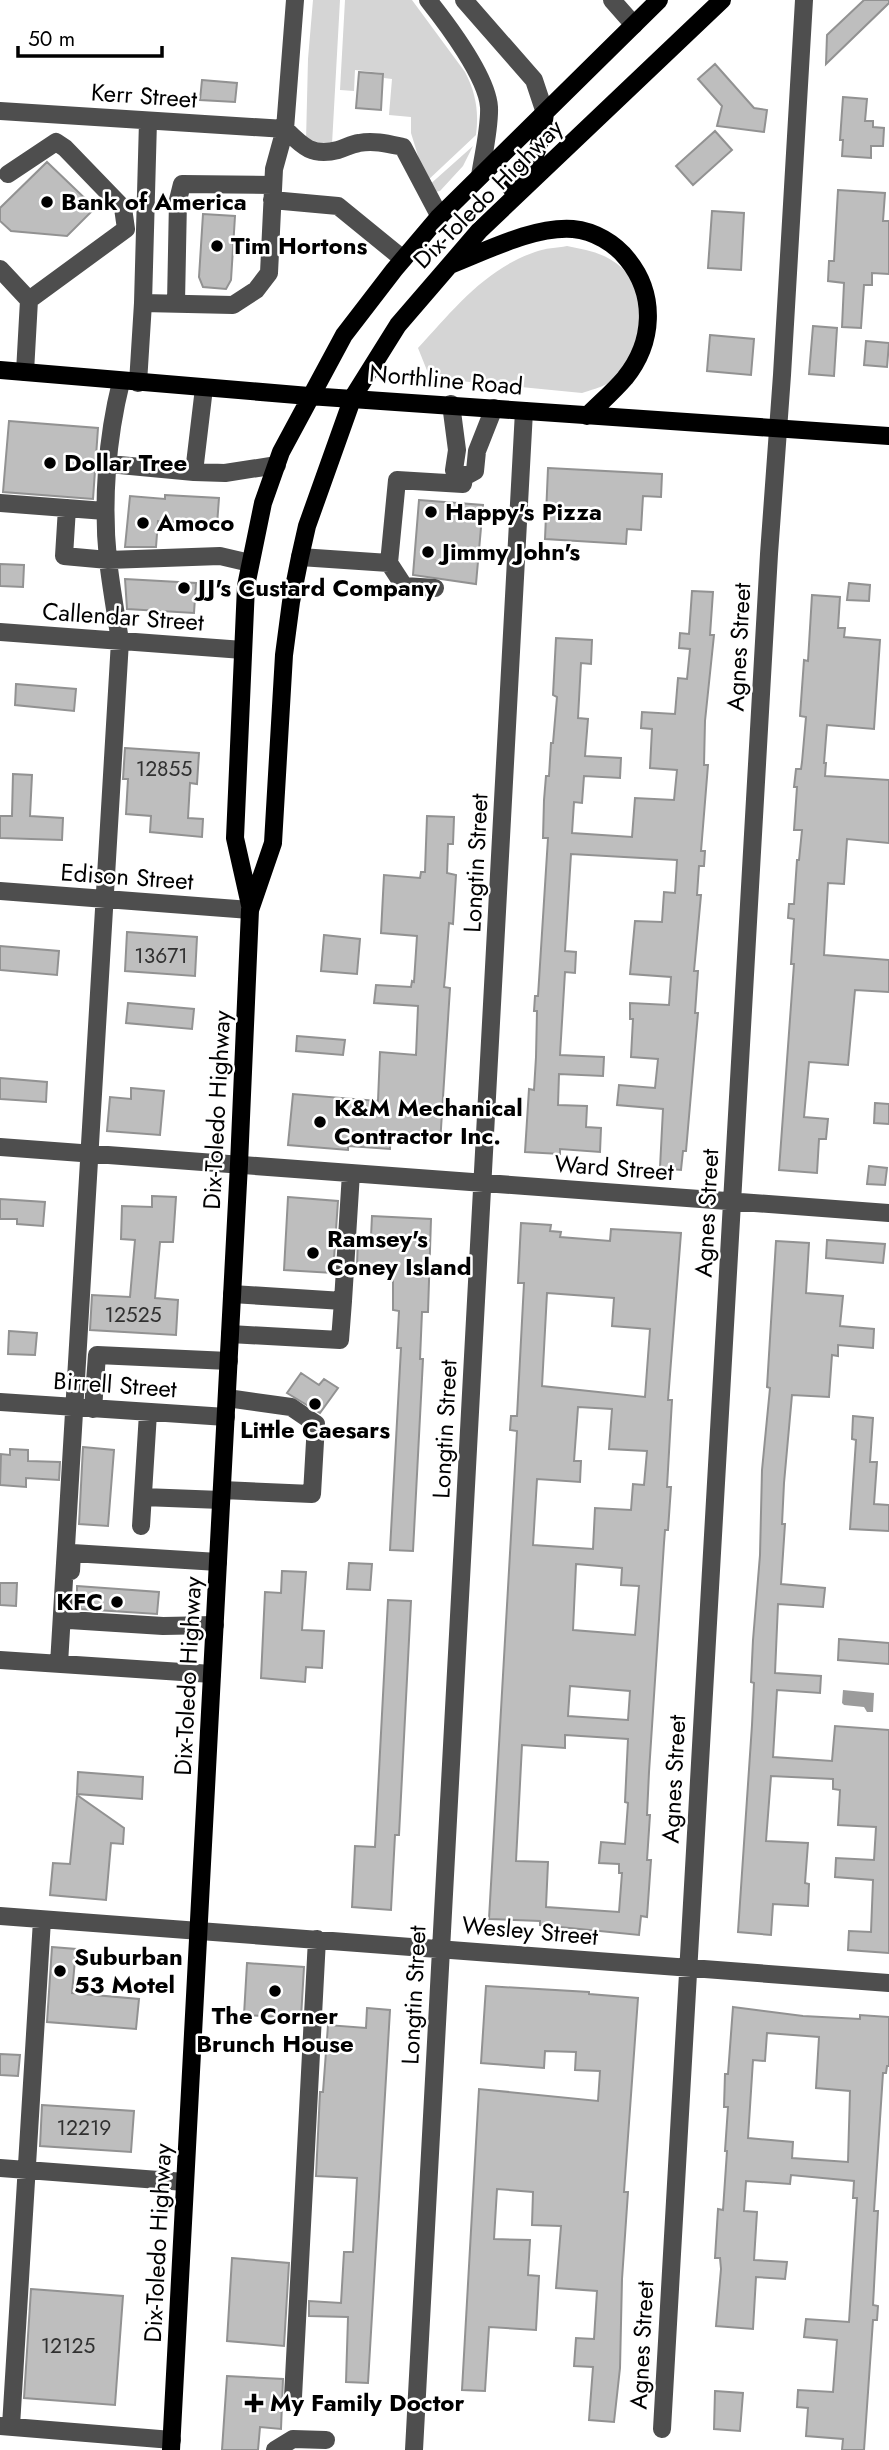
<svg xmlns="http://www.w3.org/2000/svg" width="889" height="2450" viewBox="0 0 889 2450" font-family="Jost,sans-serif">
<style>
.green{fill:#d5d5d5}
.water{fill:#9c9c9c}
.building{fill:#bebebe;stroke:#929292;stroke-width:2;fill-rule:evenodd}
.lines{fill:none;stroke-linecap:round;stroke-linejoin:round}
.minor{stroke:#4e4e4e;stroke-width:18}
.major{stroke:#000;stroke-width:18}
.poi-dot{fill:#000;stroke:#fff;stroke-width:2.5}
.labels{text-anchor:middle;stroke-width:5;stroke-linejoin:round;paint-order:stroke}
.number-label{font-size:21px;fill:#303030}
.street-label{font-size:24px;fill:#000;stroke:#fff}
.poi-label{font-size:24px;font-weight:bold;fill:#000;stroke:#fff;text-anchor:start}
</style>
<rect width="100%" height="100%" fill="#fff"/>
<path class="green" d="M313,0H340L332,144L323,147L306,141L308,59Z
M345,0H412L465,72C476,93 479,112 476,135L426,182L411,133V117L389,115L392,79L384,78L383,73L355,70L354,91L340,90Z
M473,146L463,166L440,191L435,192L427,187Z
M567,246C587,250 606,253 622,268C654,299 642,357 608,383C601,388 590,390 582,393L430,378L418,348C453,310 485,269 535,252C545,248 557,248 567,246Z"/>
<path class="water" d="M843,1690L874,1693L873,1712H867L864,1707L844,1705L842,1703Z"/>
<path class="building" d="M864,0H889V3L826,64L827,35Z
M715,64L754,108L767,110L764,132L717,126L722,106L698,79Z
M359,72L383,74L381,110L356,108Z
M202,80L237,83L235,102L200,100Z
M843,97L867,99L865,121H873V127L884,128L883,146H871V158L842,156L843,140H840Z
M715,131L732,150L693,185L676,166Z
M47,162L95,208L67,236L11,231L0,221V208Z
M838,190L885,193L883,221H889V274L872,273V285H864L861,328L842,327L844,283L828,281L829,261H834Z
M712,211L744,213L741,270L708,268Z
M203,214L235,216L231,280L226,289L203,287L199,277Z
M813,326L837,328L834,376L809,374Z
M710,335L754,339L751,375L707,371Z
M866,341L889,343L887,367L864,365Z
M9,421L98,428L93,499L3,492Z
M548,468L662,474L661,497L643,496L641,530L627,529L626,544L545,539Z
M165,495L219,498L217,525L158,521L156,547H125L130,496L165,499Z
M419,500L483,505L476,584L413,575Z
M0,564L24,565L23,587L0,586Z
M125,579L196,583L194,613L127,609Z
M849,583L870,585L869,601L847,600Z
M692,591L713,592L710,635H714L705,721L704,765H708L701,851H705L704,866H699L697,895H701L694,971H698L695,1013H698L686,1151H683L681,1170L660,1168L663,1109L617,1105L619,1085L655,1088L658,1059L631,1057L633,1019H630V1003L669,1005L671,977L630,974L635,921L662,922L664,892L675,893L677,860L571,854L565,951L576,952L575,973L565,972L560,1055L604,1057L603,1076L559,1074L558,1105L587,1106L586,1127L601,1128L600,1152L560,1149V1154L525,1152L529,1089L534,1090L536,1057L537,1011H534L535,996H538L548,838H543L544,800L546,776H549L551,743H553L557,697L553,695L556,638L592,640L591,664L581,663L578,718L588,719L585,756L621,758L620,778L584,776L582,803L574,802L572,833L632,837L635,798L674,800L677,770L650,768L652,729L641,728L642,712L675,714L678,678L687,679L690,649L679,648L680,633L689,634Z
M812,595L840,597L838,628H845L844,637L880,640L874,729L827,725L824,763H826L825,776L889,780V843L847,839L844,884L828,883L824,955L889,960V992L855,990L848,1065L809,1062L804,1117L828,1119L826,1139H819L817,1173L779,1170L794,964H791L794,919L788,918L789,904H794L797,860H799L802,830H794L797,787H794L796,769H801L802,762L806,717L800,716L804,660L808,661Z
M16,684L76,689L74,711L15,705Z
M125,748L199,753L197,784L190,783L188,818L203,819L202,837L150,832L151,816L126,814L128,779H123Z
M13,774L32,775L30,816L63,818L62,840L0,838V816H12Z
M427,816L454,817L453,844H448L447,873L456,875L453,924L449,923L445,977L444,987L450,988L440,1144L390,1140V1149L348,1146V1150L288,1145L293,1094L378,1101L380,1052L416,1055L418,1006L374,1003L376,985L411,987L412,981L414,982L417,936L381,933L384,875L420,878L421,872H425Z
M127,932L197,937L195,976L125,971Z
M324,935L360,939L357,974L321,971Z
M0,946L59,951L57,975L0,970Z
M128,1003L194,1009L192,1029L126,1023Z
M297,1036L345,1040L343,1055L296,1051Z
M0,1078L47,1082L46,1102L0,1099Z
M131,1088L164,1091L160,1135L107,1131L110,1097L131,1099Z
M875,1103L889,1104V1124L874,1123Z
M869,1166L887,1168L885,1185L867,1184Z
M152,1196L176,1197L173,1242H160L155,1298L178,1300L176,1335L90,1330L92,1295L130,1297L135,1240L121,1239L122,1206L152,1207Z
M288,1197L338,1201L333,1273L284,1270Z
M0,1199L45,1202L43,1226L17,1224V1219H0Z
M372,1216L431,1219L428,1312H422L420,1359H423L413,1551L390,1550L401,1348H397L399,1311L393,1310V1269L357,1266L358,1236L371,1237Z
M521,1223L551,1225L550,1231L561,1232L560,1237L610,1241L611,1229L681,1233L668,1400H672L667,1487H671L668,1530H665L664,1543L649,1772L647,1815H650L647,1860H651L647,1917L641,1916L639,1935L540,1925V1921L489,1919L517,1431L510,1430L511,1416H517L524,1283H518ZM547,1293L614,1298L612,1326L650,1329L645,1397L542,1386ZM578,1407L612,1409L609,1449L647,1451L644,1485L633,1484L631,1510L595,1508L593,1549L533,1545L537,1479L580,1482L581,1461H574ZM576,1564L622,1568L621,1585L639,1586L635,1635L573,1630ZM570,1686L630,1691L628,1720L568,1716ZM565,1735L628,1739L625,1802L628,1803L625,1844L601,1842L599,1863L619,1864V1873H622L619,1912L546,1907L548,1862L516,1861L522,1745L565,1748Z
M827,1240L885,1244L883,1263L826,1258Z
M776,1241L809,1243L806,1293L843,1296L840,1326L874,1329L873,1348L838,1345V1356L832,1355L829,1397L792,1395L784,1483L782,1524H785L781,1584L825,1588L823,1607L778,1604L775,1673L821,1676L820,1693L777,1690L773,1757L832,1761L835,1726L889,1730V1953L848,1950L849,1931L871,1932L873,1880L835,1877L836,1858L874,1860L876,1827L838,1825L840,1790L833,1789V1779L771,1776L766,1841L808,1843L805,1883L809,1884L808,1906L773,1904L771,1935L738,1932L752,1725L754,1683L751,1682L753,1640L760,1555L762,1470L770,1388L767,1387Z
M9,1331L37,1333L35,1355L8,1354Z
M301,1373L319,1385L324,1379L338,1388L320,1413L287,1393Z
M853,1416L873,1418L870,1462H877L874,1504L889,1505V1531L850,1529L856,1440L852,1439Z
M83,1447L114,1450L108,1526L79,1524Z
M10,1449L28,1450V1461L60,1462L59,1480L26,1478V1487L0,1485L1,1454L10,1455Z
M349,1563L372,1564L370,1590L347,1589Z
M282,1571L306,1572L302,1630L324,1631L322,1668L306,1667L305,1682L261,1678L265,1592L281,1593Z
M0,1583H17L16,1606L0,1605Z
M77,1586L159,1592L157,1614L81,1609L80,1599L77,1594Z
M388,1600L411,1601L399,1835H395L391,1910L352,1907L355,1846L375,1847Z
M839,1639L889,1643V1664L838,1660Z
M78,1772L143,1777L142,1799L77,1794Z
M77,1795L124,1828L123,1844L111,1843L106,1900L50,1895L53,1863L70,1864Z
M52,1947L76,1949L72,1993L139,1999L136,2029L47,2022Z
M247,1963L304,1967L301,2018L244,2015Z
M486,1986L589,1992V1994L638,1998L624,2192H628L622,2279L620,2368L614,2422L589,2420L593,2367L574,2366L576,2338L594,2339L597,2291L556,2288L561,2226L532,2225L533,2192L497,2189L494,2239L530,2240L528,2275L539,2276L536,2330L489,2327L485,2391L462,2390L479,2089L598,2101L600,2071L575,2070L576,2052L545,2051L544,2068L481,2063Z
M733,2007L803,2016L860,2019V2015L889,2017V2066H887L886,2073H883L874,2211H878L873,2305L878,2306L877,2320H873L864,2450H842L843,2439L806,2436L808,2408L797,2407L798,2390L833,2392L837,2340L804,2337L806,2319L849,2322L857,2198H853L854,2181L791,2175L790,2184L746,2181L744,2211L757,2212L754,2260L787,2262L785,2279L756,2277L753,2329L716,2326L721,2269L720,2258H715L718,2209L723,2210L727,2151H725L728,2107H724L725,2074H728ZM767,2033L819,2037L816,2088L850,2091L848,2162L792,2158L793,2142L748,2138L753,2060L765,2061Z
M367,2008L390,2010L368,2383L346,2382L348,2317L309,2316V2301L341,2303L344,2252H353L357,2178L316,2176L320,2092H323L328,2025L366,2028Z
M0,2054L20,2055L18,2076L0,2075Z
M42,2105L134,2111L131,2152L40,2146Z
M232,2258L289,2263L284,2346L227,2341Z
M31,2289L123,2296L115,2405L24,2398Z
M227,2376L283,2379L281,2429L260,2427L258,2450H222Z
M715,2391L743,2393L740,2431L714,2429Z"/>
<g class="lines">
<path class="minor" d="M428,0C447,24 487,77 489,107C490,127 483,156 480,176
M464,0L534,80L545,113
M612,0L634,25
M0,111L285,129
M285,129C302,146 312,157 338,150C345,148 352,144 359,143C374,140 389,144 403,147L440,217
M272,200L338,206L403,259
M0,269L29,300L126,229L123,208L65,148L56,142L8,174
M143,303L148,121
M176,303L178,200L182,184L273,185
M25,372L29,300
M138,383L143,303L233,305L256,290L269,273L274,169L285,129L295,0
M204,388L194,472L225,473L277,465
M451,404L457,450L454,470L464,477
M109,464L194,472
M0,503L105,511
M67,508L64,556L108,560L220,556L250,563
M300,557L389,563L397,480L463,484L464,477L475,471L477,451L494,408
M389,563L404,586L435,588
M0,632L243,650
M0,891L250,910
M0,1147L889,1213
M343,1301L351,1173
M230,1334L340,1340L343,1301L232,1294
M0,1402L226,1417
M93,1409L97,1355L229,1361
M222,1490L312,1494L316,1424L291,1407L227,1398
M143,1497L221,1500
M141,1526L148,1413
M71,1571L72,1553L218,1562
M70,1603L69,1620L163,1626L215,1625
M0,1660L212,1674
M59,1664L120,641C116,614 111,587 108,560C102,502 107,438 121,382
M0,1916L889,1983
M0,2168L185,2182
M293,2397L317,1939
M0,2426L172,2440
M11,2426L42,1920
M662,2429L769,554L782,375L804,0
M275,2450L293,2439L326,2440
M414,2450L524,411"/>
<path class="major" d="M511,188C535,160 541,150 545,113
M450,265C486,251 534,226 573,229C594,231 615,243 628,260C656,295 654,342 625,378C614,391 600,403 587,416
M0,370L309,396L889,436
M250,905L235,838L246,586L263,503L281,452L344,335L394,270L438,218L659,0
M171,2450L239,1164L250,910L273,843L284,655L291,602L300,557L307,526L353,397L398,325L479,231L722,0"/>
</g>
<g class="poi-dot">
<circle cx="47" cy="202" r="7"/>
<circle cx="217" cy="246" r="7"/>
<circle cx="50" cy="463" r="7"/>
<circle cx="431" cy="512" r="7"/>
<circle cx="143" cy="523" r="7"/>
<circle cx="428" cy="552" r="7"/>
<circle cx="184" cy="588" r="7"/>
<circle cx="320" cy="1122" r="7"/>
<circle cx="313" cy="1253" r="7"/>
<circle cx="315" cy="1404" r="7"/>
<circle cx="117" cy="1602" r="7"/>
<circle cx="60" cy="1971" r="7"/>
<circle cx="275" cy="1991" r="7"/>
<path d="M250.5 2392.5h7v7h7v7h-7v7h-7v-7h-7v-7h7z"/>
</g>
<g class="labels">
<g class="number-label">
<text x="164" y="776">12855</text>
<text x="161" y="963">13671</text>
<text x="133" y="1322">12525</text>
<text x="84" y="2135">12219</text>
<text x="68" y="2353">12125</text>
</g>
<g class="street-label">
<text transform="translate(144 96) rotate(4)" y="8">Kerr Street</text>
<text transform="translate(488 194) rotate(-45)" y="8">Dix-Toledo Highway</text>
<text transform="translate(446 380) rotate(5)" y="8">Northline Road</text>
<text transform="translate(123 617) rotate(4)" y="8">Callendar Street</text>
<text transform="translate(739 647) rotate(-87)" y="8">Agnes Street</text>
<text transform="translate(476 863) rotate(-87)" y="8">Longtin Street</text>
<text transform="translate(127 877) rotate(4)" y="8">Edison Street</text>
<text transform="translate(217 1110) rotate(-87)" y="8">Dix-Toledo Highway</text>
<text transform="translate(614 1168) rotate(4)" y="8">Ward Street</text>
<text transform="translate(707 1213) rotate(-87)" y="8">Agnes Street</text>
<text transform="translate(115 1385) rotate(4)" y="8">Birrell Street</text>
<text transform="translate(445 1429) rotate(-87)" y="8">Longtin Street</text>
<text transform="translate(188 1676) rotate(-87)" y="8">Dix-Toledo Highway</text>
<text transform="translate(674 1779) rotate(-87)" y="8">Agnes Street</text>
<text transform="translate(530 1931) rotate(5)" y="8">Wesley Street</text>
<text transform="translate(414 1995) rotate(-87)" y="8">Longtin Street</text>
<text transform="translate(158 2243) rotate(-87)" y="8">Dix-Toledo Highway</text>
<text transform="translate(642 2345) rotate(-87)" y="8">Agnes Street</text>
</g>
<g class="poi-label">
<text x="61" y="210">Bank of America</text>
<text x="231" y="254">Tim Hortons</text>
<text x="64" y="471">Dollar Tree</text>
<text x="445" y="520">Happy's Pizza</text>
<text x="157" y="531">Amoco</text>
<text x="442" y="560">Jimmy John's</text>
<text x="198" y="596">JJ's Custard Company</text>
<text x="334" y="1116">K&amp;M Mechanical<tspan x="334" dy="28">Contractor Inc.</tspan></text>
<text x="327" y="1247">Ramsey's<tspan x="327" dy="28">Coney Island</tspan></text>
<text x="315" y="1438" text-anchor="middle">Little Caesars</text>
<text x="103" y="1610" text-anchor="end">KFC</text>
<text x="74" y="1965">Suburban<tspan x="74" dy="28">53 Motel</tspan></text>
<text x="275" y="2024" text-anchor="middle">The Corner<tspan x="275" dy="28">Brunch House</tspan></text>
<text x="270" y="2411">My Family Doctor</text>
</g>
</g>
<path d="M18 46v10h144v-10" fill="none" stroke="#000000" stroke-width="3.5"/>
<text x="28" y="46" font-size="21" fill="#000000" stroke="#ffffff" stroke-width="5" paint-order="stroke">50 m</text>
</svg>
